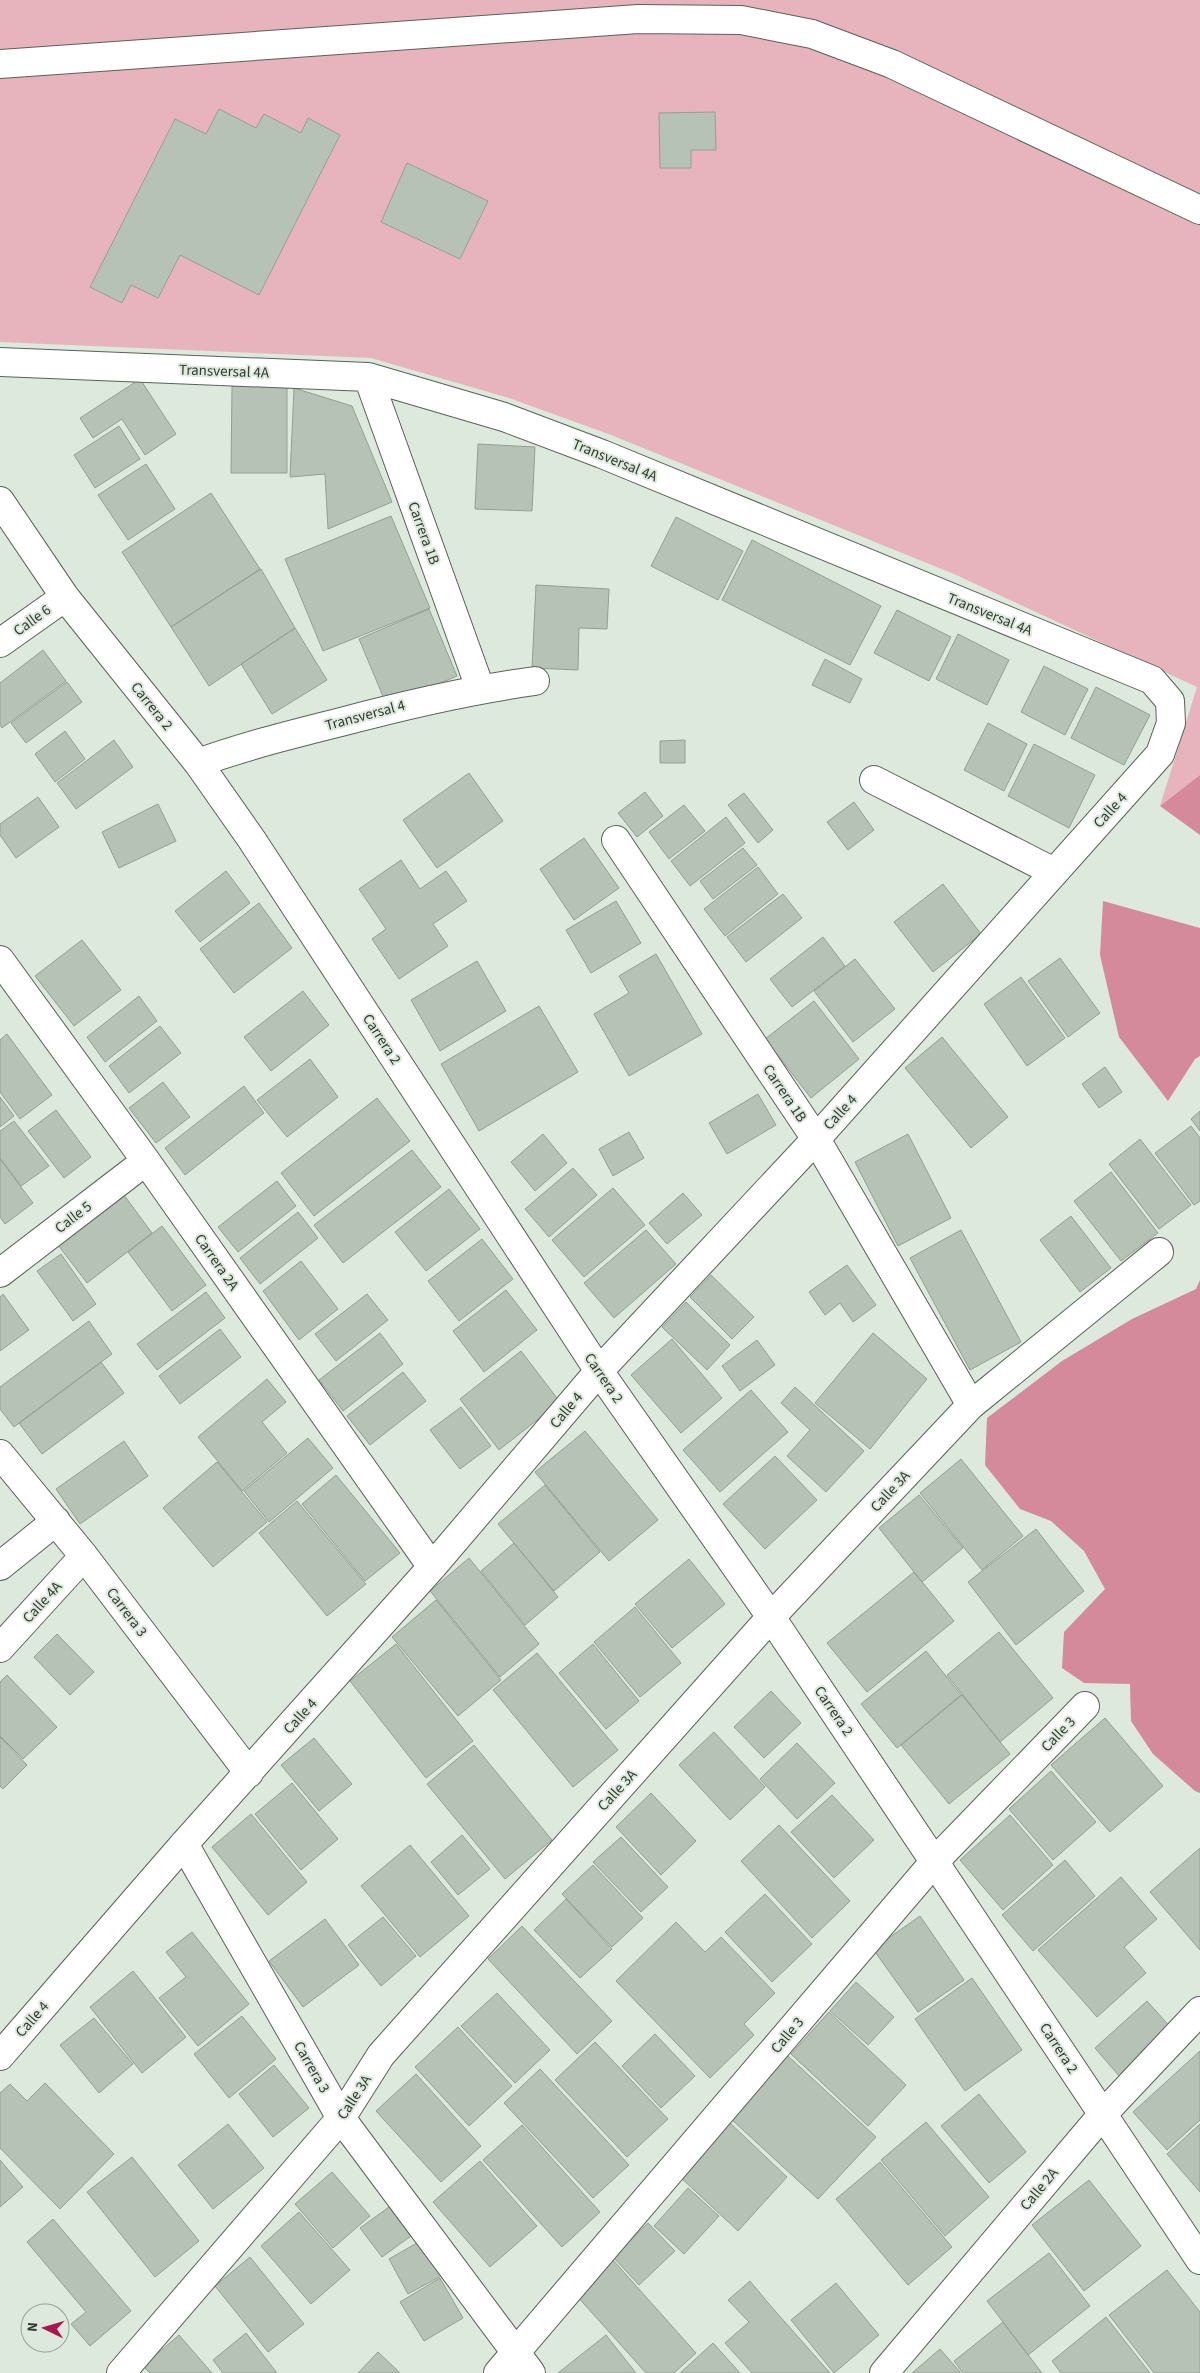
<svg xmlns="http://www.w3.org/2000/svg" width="1200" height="2373" viewBox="0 0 1200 2373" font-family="'Source Sans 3',sans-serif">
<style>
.green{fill:#e7b3bd}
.forest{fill:#d48a9a}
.building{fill:#b7c2b6;stroke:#949f93}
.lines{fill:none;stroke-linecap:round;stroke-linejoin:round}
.street-casing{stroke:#586257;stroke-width:30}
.street{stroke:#fff;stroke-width:28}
.labels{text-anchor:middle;stroke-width:4;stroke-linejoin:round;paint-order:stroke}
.street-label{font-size:15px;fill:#343934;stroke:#dde9dc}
</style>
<rect width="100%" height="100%" fill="#dde9dc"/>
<path class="green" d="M0,0H1200V775L1160,806L1197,687L954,574L611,435L509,398L371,358L0,342Z"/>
<path class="forest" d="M1200,775V835L1160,806Z
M1103,901L1200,928V1056L1195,1059L1168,1101L1119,1037L1100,955Z
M1200,1280V1793L1195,1791L1153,1754L1131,1721L1130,1684L1084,1683L1062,1668L1064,1632L1105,1589L1084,1551L1051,1521L1020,1509L985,1465L987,1418L1062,1361L1132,1319L1196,1289Z"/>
<path class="building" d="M219,109L256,128L264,114L301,133L308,118L340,135L259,295L180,255L158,298L131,285L122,303L90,287L175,119L206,134Z
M715,112L716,150H691V168H660L659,113Z
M407,163L488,201L460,259L381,222Z
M140,379L176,434L145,455L122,419L93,438L80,418Z
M232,386H287V473H231Z
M294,388L352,406L392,502L328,529L325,474L290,477Z
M119,426L140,459L95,488L74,455Z
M478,444L535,447L532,511L475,509Z
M146,464L175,509L128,540L98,495Z
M211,493L260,569L171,627L122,552Z
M391,516L430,608L323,651L285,559Z
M676,517L743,551L718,600L651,566Z
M752,540L881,606L850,665L722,600Z
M261,569L295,628L209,686L171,627Z
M536,585L609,589L607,629L579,628L578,670L532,668Z
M429,609L457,676L387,706L359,639Z
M897,610L951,637L929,681L874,653Z
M295,628L327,680L272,714L241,664Z
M958,634L1009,660L987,705L936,679Z
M43,650L66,681L2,728L0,725V683Z
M825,659L862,679L850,703L812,685Z
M1044,666L1088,689L1065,735L1021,712Z
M67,682L82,702L26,743L11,723Z
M1096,687L1150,715L1124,765L1071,738Z
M988,723L1027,744L1004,791L964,770Z
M65,731L85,759L55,782L35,754Z
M114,740L133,767L76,809L57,783Z
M685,740V763H660V741Z
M1034,744L1095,775L1069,828L1008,796Z
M469,773L503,821L437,868L403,820Z
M645,792L663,816L637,837L618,813Z
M744,793L773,830L758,843L728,805Z
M38,797L59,827L16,858L0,835V824Z
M854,802L874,830L848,850L827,822Z
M158,804L176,841L119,868L102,832Z
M684,805L705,831L669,859L649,832Z
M726,817L745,843L690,886L671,861Z
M584,838L619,888L574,920L540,869Z
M743,848L757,865L713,899L700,881Z
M401,860L420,889L446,871L467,901L433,924L448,946L399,979L372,939L386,929L359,889Z
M758,867L778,894L725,936L704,909Z
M226,871L250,903L200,942L175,911Z
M943,884L981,934L933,972L894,922Z
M783,894L802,918L746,962L727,937Z
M616,901L641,943L591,973L566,930Z
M259,903L292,948L234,993L200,949Z
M823,937L845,966L792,1007L770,979Z
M82,940L121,990L74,1026L35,976Z
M656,954L702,1034L629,1076L594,1014L629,993L619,976Z
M1060,958L1100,1013L1068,1037L1028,981Z
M855,959L895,1009L853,1042L814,991Z
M477,961L506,1011L440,1051L411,1000Z
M1021,977L1065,1038L1027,1066L984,1004Z
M303,991L329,1025L271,1071L244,1037Z
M139,996L157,1021L105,1062L87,1037Z
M814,1001L859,1059L811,1098L765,1039Z
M539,1006L578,1072L479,1131L441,1064Z
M160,1026L181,1053L129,1093L109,1066Z
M7,1034L52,1095L20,1119L0,1092V1040Z
M942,1037L1008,1117L971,1148L905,1068Z
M310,1059L338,1097L287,1137L257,1100Z
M1105,1067L1122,1092L1099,1108L1082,1084Z
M163,1082L190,1117L156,1143L129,1108Z
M244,1086L264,1113L185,1175L165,1148Z
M758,1094L776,1125L727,1154L709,1123Z
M0,1097L14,1116L0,1127Z
M377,1098L410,1141L314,1216L281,1173Z
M56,1110L91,1157L64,1178L28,1131Z
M1200,1111V1131L1191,1119Z
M14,1121L49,1166L21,1186L0,1158V1131Z
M1191,1126L1200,1138V1201L1194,1205L1155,1153Z
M629,1132L644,1158L613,1176L599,1149Z
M543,1134L567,1163L535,1191L511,1162Z
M908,1134L951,1218L898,1246L855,1162Z
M1140,1139L1191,1205L1159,1229L1109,1164Z
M412,1150L441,1187L343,1263L314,1225Z
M0,1159L33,1203L5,1224L0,1217Z
M573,1168L597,1195L549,1237L525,1209Z
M1111,1172L1158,1233L1121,1261L1074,1201Z
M277,1181L296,1206L238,1252L218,1227Z
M613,1188L645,1225L584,1277L552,1240Z
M449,1189L480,1229L426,1271L395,1232Z
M683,1193L702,1215L667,1244L649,1223Z
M124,1195L152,1233L87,1283L58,1245Z
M298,1212L318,1238L260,1284L240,1258Z
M1071,1216L1111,1268L1080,1292L1040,1240Z
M162,1226L206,1285L172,1311L128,1252Z
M646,1230L676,1264L614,1318L584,1283Z
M961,1230L1021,1342L970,1370L910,1258Z
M482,1239L513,1279L459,1321L428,1281Z
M61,1254L96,1304L73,1321L37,1271Z
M301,1261L338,1309L299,1340L263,1291Z
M847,1265L876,1305L853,1322L840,1303L825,1315L809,1292Z
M711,1275L754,1317L732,1339L690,1297Z
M506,1290L537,1330L484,1372L453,1331Z
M206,1292L225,1318L157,1370L137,1344Z
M3,1294L29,1330L0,1351V1297Z
M367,1294L388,1320L336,1361L315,1334Z
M686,1302L730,1345L707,1370L662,1327Z
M89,1321L112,1354L14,1427L0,1409V1387Z
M220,1329L241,1357L180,1404L159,1376Z
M380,1333L403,1364L343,1411L319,1380Z
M873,1333L927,1379L870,1449L815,1403Z
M672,1339L722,1398L681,1433L631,1375Z
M757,1340L775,1365L740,1391L722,1366Z
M521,1351L560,1402L499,1450L460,1399Z
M101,1362L124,1393L42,1454L19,1423Z
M403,1372L426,1401L370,1445L347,1416Z
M267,1379L286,1402L262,1422L287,1453L242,1491L198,1437Z
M795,1387L864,1451L826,1492L787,1456L810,1430L781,1403Z
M751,1390L788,1432L720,1492L683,1450Z
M461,1407L491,1446L460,1469L430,1430Z
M585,1431L658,1520L609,1561L535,1472Z
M308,1438L333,1468L269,1522L244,1491Z
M124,1441L148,1476L80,1524L56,1489Z
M775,1456L817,1500L765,1549L723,1504Z
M961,1459L1023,1536L982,1570L920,1493Z
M217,1462L267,1522L213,1567L163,1508Z
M336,1475L400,1553L365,1581L302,1504Z
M545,1485L600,1552L554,1591L498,1524Z
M919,1495L963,1548L922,1582L879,1528Z
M297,1501L366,1584L327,1616L259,1533Z
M1036,1529L1084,1591L1016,1645L968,1582Z
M514,1543L558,1597L525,1625L481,1571Z
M469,1558L539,1644L500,1677L430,1591Z
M689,1559L725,1604L672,1648L635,1604Z
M914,1572L954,1621L867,1692L827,1643Z
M436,1600L501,1680L458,1716L392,1637Z
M635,1607L681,1663L640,1697L594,1642Z
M999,1632L1053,1698L1000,1742L947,1675Z
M57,1634L94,1672L70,1695L34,1657Z
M396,1644L473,1741L426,1778L350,1681Z
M593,1644L639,1701L606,1729L559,1673Z
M926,1651L961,1695L897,1748L861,1704Z
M537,1653L618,1750L573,1787L493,1690Z
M7,1675L57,1727L23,1759L0,1736V1682Z
M771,1691L801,1723L764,1758L734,1727Z
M962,1695L1010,1754L949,1804L901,1745Z
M1105,1718L1163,1786L1110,1832L1051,1765Z
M714,1732L765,1787L730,1820L679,1765Z
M0,1737L27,1765L3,1789L0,1786Z
M314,1738L352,1784L319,1811L281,1765Z
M797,1743L835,1783L797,1819L760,1779Z
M474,1745L552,1840L505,1879L427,1784Z
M1051,1771L1096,1822L1053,1860L1009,1809Z
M292,1783L338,1839L301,1870L255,1814Z
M651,1793L696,1841L661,1875L616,1827Z
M832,1795L874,1840L834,1878L791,1832Z
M251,1814L307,1882L268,1915L212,1847Z
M1010,1815L1053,1865L1003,1910L960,1860Z
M779,1825L850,1901L812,1938L741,1861Z
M462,1835L490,1869L458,1895L431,1862Z
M621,1837L668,1887L641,1912L593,1862Z
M410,1845L469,1916L420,1957L361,1886Z
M1200,1848V1950L1150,1892Z
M1065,1860L1095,1896L1033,1951L1002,1915Z
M593,1865L643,1918L612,1947L562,1894Z
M1121,1877L1157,1919L1124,1947L1146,1973L1097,2017L1038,1950Z
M765,1894L812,1944L772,1982L725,1932Z
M566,1899L612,1949L580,1978L534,1930Z
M920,1916L964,1980L918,2012L873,1949Z
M383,1917L416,1956L381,1986L348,1945Z
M325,1919L359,1965L303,2007L269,1961Z
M676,1922L705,1952L721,1937L775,1993L744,2024L754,2035L710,2078L616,1981Z
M522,1926L612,2021L577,2054L488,1959Z
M192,1932L249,2004L198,2046L159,1998L186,1977L166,1952Z
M133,1971L186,2037L142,2073L90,2007Z
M972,1978L1022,2050L965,2091L915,2019Z
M856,1982L894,2017L868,2045L830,2011Z
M497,1993L550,2050L515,2083L461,2026Z
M1147,2001L1173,2030L1120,2077L1095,2048Z
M829,2012L906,2085L868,2126L791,2054Z
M242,2016L276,2059L229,2098L194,2054Z
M94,2018L133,2064L99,2093L60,2045Z
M458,2027L512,2086L469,2126L415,2067Z
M655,2034L695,2076L661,2108L622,2066Z
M595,2042L668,2119L627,2157L555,2080Z
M1200,2051V2120L1167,2150L1133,2112Z
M788,2056L876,2137L818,2199L731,2119Z
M274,2065L309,2108L273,2137L239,2094Z
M540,2069L629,2165L593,2198L504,2103Z
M416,2074L481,2146L441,2182L376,2111Z
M45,2083L114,2154L60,2209L0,2148V2093L10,2084L27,2101Z
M979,2094L1026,2152L989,2183L941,2126Z
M729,2122L787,2177L738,2231L679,2176Z
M926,2122L989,2197L945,2236L881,2160Z
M228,2124L264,2168L213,2209L178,2165Z
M1200,2124V2192L1167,2154Z
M522,2125L600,2212L562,2247L483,2160Z
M132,2157L199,2241L155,2277L87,2192Z
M0,2160L23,2187L0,2207Z
M480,2161L537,2226L490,2267L433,2202Z
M880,2162L952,2247L908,2285L836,2199Z
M332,2172L370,2216L333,2248L295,2204Z
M1089,2180L1141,2246L1084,2291L1032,2225Z
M688,2188L719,2216L684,2254L654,2226Z
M389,2207L411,2236L382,2257L360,2228Z
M299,2212L350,2270L311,2304L261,2246Z
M53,2219L131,2311L90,2346L71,2324L86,2312L27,2242Z
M648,2223L675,2251L639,2285L613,2257Z
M422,2240L441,2276L408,2294L389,2259Z
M1049,2253L1090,2306L1028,2355L987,2301Z
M250,2257L304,2324L268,2352L215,2286Z
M613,2260L696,2353L674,2373H646L575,2294Z
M1167,2270L1200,2312V2373H1154L1109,2315Z
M440,2278L463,2318L424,2341L400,2302Z
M750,2281L769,2304L830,2373H752L725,2343L749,2322L728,2300Z
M836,2283L879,2335L834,2373L791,2320Z
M1106,2317L1150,2373H1061L1052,2361Z
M1003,2322L1042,2373H963L954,2361Z
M246,2333L277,2373H223L213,2360Z
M179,2335L212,2373H150L143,2366Z
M606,2335L636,2373H558Z
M713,2343L740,2373H680Z
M940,2349L961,2373H912Z
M378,2352L400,2373H358Z"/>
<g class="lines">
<defs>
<path id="street" d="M0,64L638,19L741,20L812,34L892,64L1200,210
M0,362L368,377L504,417L602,454L1152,680L1170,701L1171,723L1160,754L816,1139L599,1371L432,1567L184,1844L0,2056
M368,377L480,688
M0,501L65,597L198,763L252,840L599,1371L771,1617L1200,2260
M0,643L65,597
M198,763C245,746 293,734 341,722C405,705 469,690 535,681
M874,780L1054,872
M616,840L816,1139L971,1405
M0,960L146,1161L432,1567
M0,1273L146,1161
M0,1454L84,1556L249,1773
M0,1566L56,1521
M0,1648L84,1556
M184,1844L341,2118L531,2373
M121,2373L341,2118L381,2055L771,1617L971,1405L1159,1252
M498,2373L935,1861L1085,1706
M884,2373L1103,2114L1200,2011"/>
</defs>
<use href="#street" class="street-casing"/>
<use href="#street" class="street"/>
</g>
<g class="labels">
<g class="street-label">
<text transform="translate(224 371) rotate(2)" y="5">Transversal 4A</text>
<text transform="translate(615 460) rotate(22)" y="5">Transversal 4A</text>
<text transform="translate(424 533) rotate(70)" y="5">Carrera 1B</text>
<text transform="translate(990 614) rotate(22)" y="5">Transversal 4A</text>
<text transform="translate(32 620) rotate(-36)" y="5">Calle 6</text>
<text transform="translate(152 706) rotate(51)" y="5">Carrera 2</text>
<text transform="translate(365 715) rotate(-15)" y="5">Transversal 4</text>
<text transform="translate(1110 810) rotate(-48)" y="5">Calle 4</text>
<text transform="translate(382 1039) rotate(57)" y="5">Carrera 2</text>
<text transform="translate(785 1093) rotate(56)" y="5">Carrera 1B</text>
<text transform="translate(840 1112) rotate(-48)" y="5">Calle 4</text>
<text transform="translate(73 1217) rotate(-38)" y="5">Calle 5</text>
<text transform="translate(217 1262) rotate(55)" y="5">Carrera 2A</text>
<text transform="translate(604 1378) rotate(56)" y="5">Carrera 2</text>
<text transform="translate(566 1410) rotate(-50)" y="5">Calle 4</text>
<text transform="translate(890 1491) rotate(-47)" y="5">Calle 3A</text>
<text transform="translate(42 1602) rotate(-48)" y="5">Calle 4A</text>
<text transform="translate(127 1612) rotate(53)" y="5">Carrera 3</text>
<text transform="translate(834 1711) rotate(56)" y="5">Carrera 2</text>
<text transform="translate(300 1716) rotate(-48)" y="5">Calle 4</text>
<text transform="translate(1058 1734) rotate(-46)" y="5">Calle 3</text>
<text transform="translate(617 1790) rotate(-48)" y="5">Calle 3A</text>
<text transform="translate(32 2019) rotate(-49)" y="5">Calle 4</text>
<text transform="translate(787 2035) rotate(-50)" y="5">Calle 3</text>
<text transform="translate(1059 2048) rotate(57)" y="5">Carrera 2</text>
<text transform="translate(312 2067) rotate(60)" y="5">Carrera 3</text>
<text transform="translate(354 2097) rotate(-57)" y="5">Calle 3A</text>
<text transform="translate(1039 2189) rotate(-50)" y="5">Calle 2A</text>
</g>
</g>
<g transform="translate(45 2328) rotate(275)"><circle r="24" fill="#dde9dc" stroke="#99a399"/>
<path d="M0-4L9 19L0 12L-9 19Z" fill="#a91750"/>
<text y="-8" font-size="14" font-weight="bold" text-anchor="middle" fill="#343934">N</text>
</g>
</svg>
